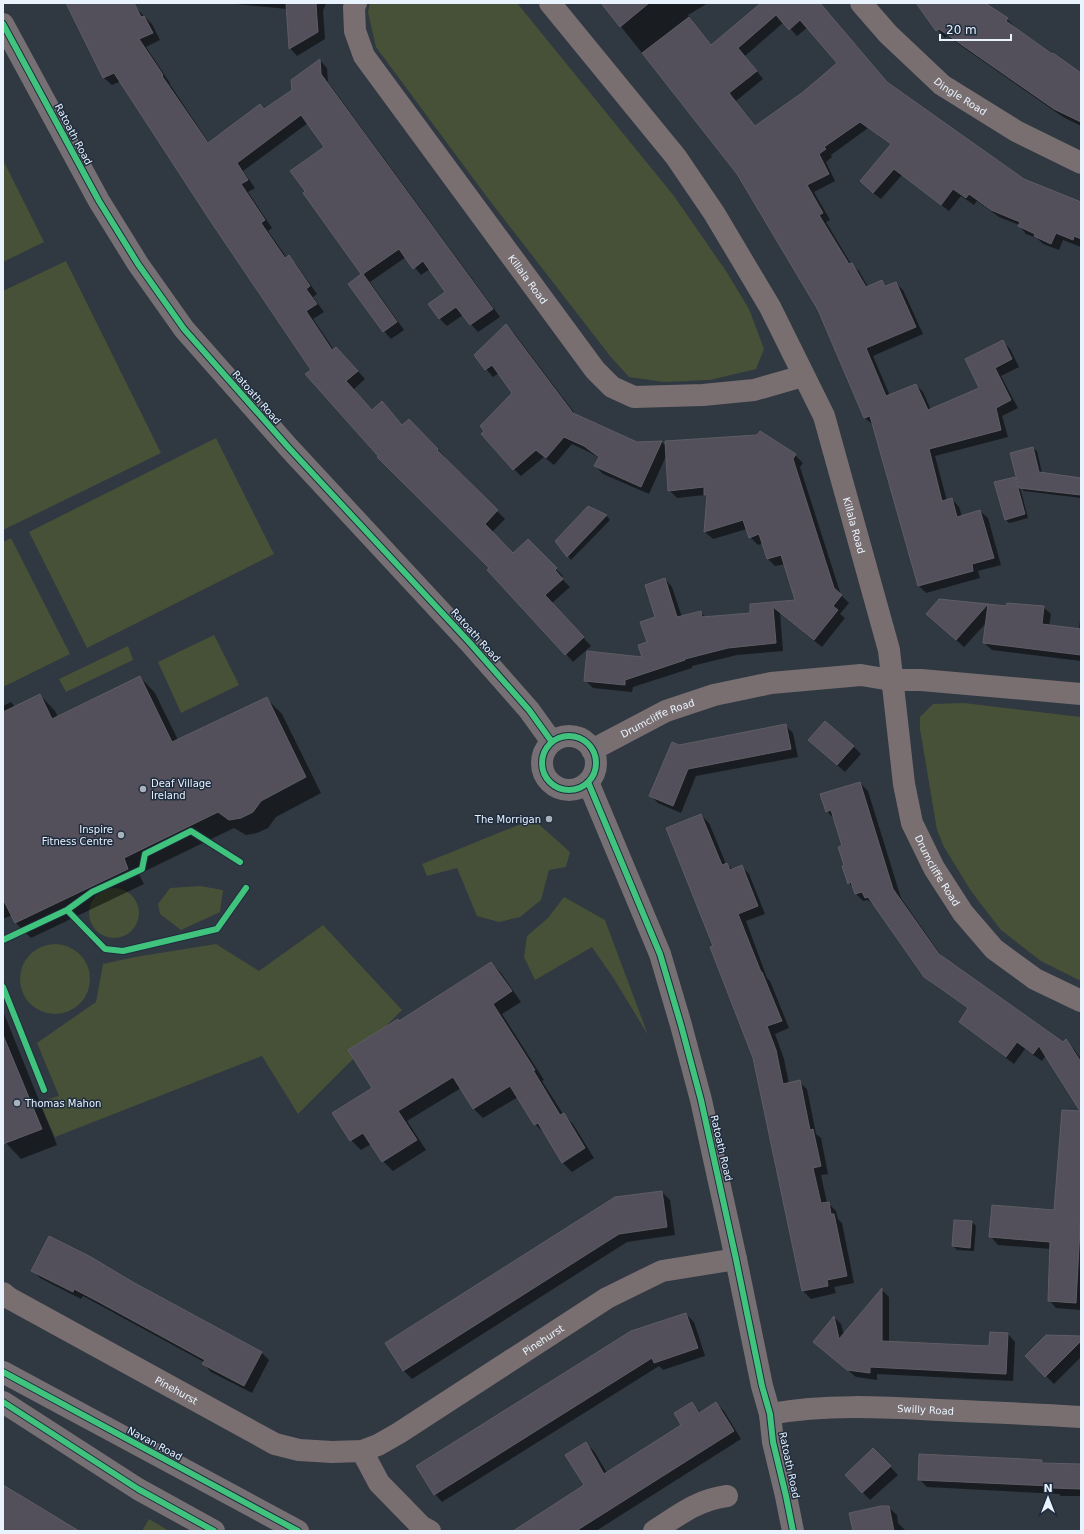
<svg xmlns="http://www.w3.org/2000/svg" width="1084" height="1534" viewBox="0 0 1084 1534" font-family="'DejaVu Sans',sans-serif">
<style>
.green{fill:#475137}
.shadow{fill:#0007;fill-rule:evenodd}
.building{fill:#54505b;stroke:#5e5d65;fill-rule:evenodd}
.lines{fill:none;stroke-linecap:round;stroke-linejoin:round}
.minor{stroke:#796f71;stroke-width:22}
.major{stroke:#767074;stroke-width:22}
.cycleway-casing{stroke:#1f2d3e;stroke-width:8}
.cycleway{stroke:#40c37c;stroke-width:6}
.poi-dot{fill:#a8b2bc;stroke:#1f2d3e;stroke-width:1.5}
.labels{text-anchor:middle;stroke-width:3;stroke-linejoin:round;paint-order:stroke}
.street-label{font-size:10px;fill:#e9f3fe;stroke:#1f2d3e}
.poi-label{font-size:10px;fill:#e9f3fe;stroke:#1f2d3e;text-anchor:start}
</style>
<rect width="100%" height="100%" fill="#303841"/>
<path class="green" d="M370,3H517L674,196L726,271L749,309L764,349L756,369L710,380L664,382L629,377L610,356L487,197L376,47L368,12Z
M3,160L44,242L3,262Z
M66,261L161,453L3,530V291Z
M216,438L274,554L87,648L29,532Z
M11,538L70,654L3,687V542Z
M214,635L239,685L181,713L158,662Z
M128,646L133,660L66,692L59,679Z
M964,703L1081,717V981L1041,961L1001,930L971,891L944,847L937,830L920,729V717L933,704Z
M533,819L570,852L566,867L549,870L541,900L520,917L499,922L477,916L457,868L427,876L422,864Z
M200,886L223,890L220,912L181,930L160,914L158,904L170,888Z
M89 913a25 25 0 1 1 50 0a25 25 0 1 1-50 0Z
M564,897L605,920L648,1035L614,979L592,947L535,980L524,957L527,936L548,918Z
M323,925L402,1010L298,1114L262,1056L55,1137L39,1102L59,1096L37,1043L96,1002L103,964L135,957L216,944L259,971Z
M20 979a35 35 0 1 1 70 0a35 35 0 1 1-70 0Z
M149,1519L169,1531H142Z"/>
<path class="shadow" d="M68,3H122L134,6L152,24L160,40L146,47L170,83H169L209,143L293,91L320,60L327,68L328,82L500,317L478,332L463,315L447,326L440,319L429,304L447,292L430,269L421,275L406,257L370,282L404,330L391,339L384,331L363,275L325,147L308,123L243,171L255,188L248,192L272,228L268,231L287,258L289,257L296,264L317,294L313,297L324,312L313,319L334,350L344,356L365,379L353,390L372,411L389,410L403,426L409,420L445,457L444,458L505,519L492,532L514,554L528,541L563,576L561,578L570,587L552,603L591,646L573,662L491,568L379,456L312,370L121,81L112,85L104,78Z
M225,3H326L323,11L325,39L297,56L290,48L287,9Z
M602,3H708L688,15L711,45L763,3H819L889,85L1024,180L1081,204V247L1063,240L1059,250L1043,244L1037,238L1026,234L1019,225L999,217L977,201L974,205L961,196L949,211L902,175L881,199L868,189L892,145L868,128L831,155L832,157L826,162L835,181L814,192L830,220L826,222L851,264L859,271L868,287L882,281L887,286L896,283L903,290L923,334L873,356L890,396L916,385L923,392L931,410L980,389L1003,342L1010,349L1019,367L1001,376L1018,408L1002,416L1008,437L935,456L947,501L952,499L959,507L962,516L980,511L988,518L1001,565L978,571L980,578L926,593L919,586L873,425L865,418L819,310L738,173ZM784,22L797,36L808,27L839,64L804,93L756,127L736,101L763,79L745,56Z
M916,3H983L1007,19L1015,27V28L1081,74V126L1063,117L947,36L945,38Z
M506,326L514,333L576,415L637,443L662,442L667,447L758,436L761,432L795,455L803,463L800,467L841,595L849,603L840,614L845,618L822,647L780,613L783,651L737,655L692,666V668L633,687L632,692L593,688L585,680L643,658L656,618L665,579L672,587L682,617L701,612L706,618L752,614L751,605L796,601L785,564L775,566L768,559L763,543L758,545L750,537L747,529L713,539L705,532L707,497L705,495L677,498L669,490L667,454L649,494L603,474L595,466L599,458L589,452L572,444L554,465L544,457L521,476L514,469V393L499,373L493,377L486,369Z
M1033,448L1037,451L1042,473L1081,479V498L1024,491L1020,487L1028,518L1009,523L1005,519L1014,478L1018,482Z
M588,508L607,516L610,520L571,560L556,541Z
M939,600L987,605L989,607H1043L1051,614L1049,626L1079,629L1081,612V661L992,650L984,643L987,622L964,647L935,621Z
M140,677L155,693L178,740L266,698L282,714L321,793L276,817L268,828L257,833L246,835L234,828L139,874L144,884L31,938L16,923L12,915L3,919V706L11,702L15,707L40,695L55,711L58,717Z
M785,725L793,733L798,757L696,776L681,813L658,803L650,795L679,746Z
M809,740L853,746L861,754L845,772Z
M860,783L868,791L901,898L943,958L1063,1043L1066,1041L1074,1049L1081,1059V1099L1046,1055L1042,1061L1025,1049L1014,1064L968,1029L960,1021L969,1009L933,984L925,976L874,905L868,900L863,901L855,893L854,888L849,883L844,847L834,819L827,811Z
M701,815L709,823L726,864H727L733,870L741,866L749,874L765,914L746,921L767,978L770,981L789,1028L775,1034L784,1059L789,1084L799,1082L807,1089L816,1134L821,1138L828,1174L821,1175L827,1203H828L836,1211L838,1219L842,1223L854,1283L834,1287L836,1293L811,1299L803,1291L754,1058L714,947Z
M491,963L501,973L521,1002L502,1014L544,1080L542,1081L563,1114L573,1124L594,1158L572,1172L562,1162L545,1134L535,1124L518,1097L483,1118L474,1109L461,1088L407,1121L426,1150L393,1171L383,1161L371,1144L361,1150L351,1140L373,1088L399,1022Z
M3,1011L57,1145L21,1159L6,1143L3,1137Z
M1081,1112V1310L1056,1308L1049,1300L1051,1249L998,1245L991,1237L1055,1211Z
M662,1192L670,1200L675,1235L627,1242L412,1379L404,1371L387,1343L616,1198Z
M955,1221L972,1222L976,1226L974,1251L957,1250L953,1246Z
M32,1270L131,1282L261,1352L269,1360L252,1393L211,1372L204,1364V1362L83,1296L81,1299L40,1278Z
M882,1290L889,1297V1342L990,1347L1008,1334L1015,1342L1013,1381L877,1374V1380L856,1377L814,1342L834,1317L841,1324L844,1335Z
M686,1314L694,1322L705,1356L663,1370L659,1366L442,1502L435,1494Z
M1081,1337V1357L1054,1384L1026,1356Z
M692,1403L701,1413L716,1403L724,1411L741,1439L596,1531H524L586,1486V1444L594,1451L607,1473L683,1425Z
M873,1449L898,1475L870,1500L846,1475Z
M920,1455L1042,1461L1045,1464H1081V1496H1061L1059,1494L927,1487L919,1479Z
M888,1507L897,1515L898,1523L906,1531H854Z"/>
<path class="building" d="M66,3H134L141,17L144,16L153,33L139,39L163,75L162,76L208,143L260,104L264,109L292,90L291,80L320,59L321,74L493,309L470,325L456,307L439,319L428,304L445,292L423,261L413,269L399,249L363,274L397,322L383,332L348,284L361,274L303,193L305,191L290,171L324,147L301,115L237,163L248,180L241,184L265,220L261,223L285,258L289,255L310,286L306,289L317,304L306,311L332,350L336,347L358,371L346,381L372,410L382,401L402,425L409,419L438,449L437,450L498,510L485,524L513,553L528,539L557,568L555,570L563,579L545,595L584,637L565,655L487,570L489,568L377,457L378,456L305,374L311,370L209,219L114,73L103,78Z
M286,3H316L317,19L318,32L289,49Z
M601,3H649L620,27Z
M761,3H820L887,82L1024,179L1081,202V239L1074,236L1073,240L1056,233L1051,244L1034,236L1035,234L1018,226L1020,222L991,210L969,194L966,198L953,189L941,205L894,169L873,193L860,181L891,144L860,122L824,147L826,149L819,154L829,174L807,185L823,213L819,215L849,264L852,263L866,287L882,280L885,286L896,282L916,327L866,348L886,396L916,384L928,410L979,388L965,359L1003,340L1012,359L995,368L1011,400L996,408L1001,430L929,449L942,501L952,498L957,517L980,510L994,558L972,564L973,571L918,586L870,416L864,418L818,310L737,174L642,53L689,17L711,45ZM776,15L789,30L800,20L837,63L803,92L755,126L729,93L757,71L738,48Z
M916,3H985L1008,18L1006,21L1052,54L1053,53L1081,73V122L1054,109L939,29L936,31Z
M506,324L573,413L637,442L662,441L641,487L594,466L599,457L584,446L564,437L546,458L536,450L513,470L481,434L484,431L480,426L512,393L492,365L485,370L474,355Z
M760,431L796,454L793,459L834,588L842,595L833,606L838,610L814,640L773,607L776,643L728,648L685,659V660L625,680V685L584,681L587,651L642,657L638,645L647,642L640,622L655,617L645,585L665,578L677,617L701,611L702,617L750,613V604L795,600L781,555L767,559L759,534L749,538L743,520L704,532L707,495H704V487L668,491L665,441L757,435Z
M1033,447L1039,472L1081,478V495L1019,488L1010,453Z
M1015,477L1025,514L1005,520L994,482Z
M588,506L607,515L567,557L555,541Z
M939,599L988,604L956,640L926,614Z
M1007,603L1044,606L1042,624L1081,629V655L983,643L988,604L1006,606Z
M140,676L172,742L267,697L306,777L261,801L253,812L241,818L229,820L218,812L124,858L128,869L15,923L3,899V712L40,694L52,719Z
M825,721L854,746L837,765L808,740Z
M786,724L791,749L688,769L673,806L649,796L672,742L679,745Z
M860,782L893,889L939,954L1063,1042L1066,1039L1081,1062V1209L1076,1303L1048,1301L1050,1242L989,1237L992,1205L1054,1210L1062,1110L1080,1111L1039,1046L1033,1054L1017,1042L1006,1057L959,1022L968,1008L924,977L868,897L865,898L862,892L855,894L851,882L848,884L842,866L844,865L838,847L842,846L831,810L826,812L820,794Z
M701,814L722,865L727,863L730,870L742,865L758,906L738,914L761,972H762L782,1021L767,1026L776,1050L783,1084L800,1080L810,1130L813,1129L821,1166L813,1168L821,1203L829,1202L831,1214H834L847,1276L827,1280L828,1286L802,1291L753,1058L710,947L713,946L666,828Z
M491,962L512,991L493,1004L535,1070H533L560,1115L564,1113L585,1148L562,1163L538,1123L534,1125L510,1086L473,1109L453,1077L398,1111L417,1140L382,1162L363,1133L350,1141L332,1113L372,1088L348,1050L398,1019L399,1021Z
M3,1035L42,1129L3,1144Z
M662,1191L667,1227L619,1234L403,1371L385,1343L615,1197Z
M954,1220L972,1221L970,1248L952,1246Z
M49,1236L91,1257L131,1281L262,1352L244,1386L202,1364L205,1360L97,1301L74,1289L73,1292L31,1271Z
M882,1288V1341L989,1346L990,1332L1008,1333L1006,1374L870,1367V1373L847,1370L813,1342L834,1316L839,1339Z
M686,1313L698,1348L654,1363L652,1358L434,1495L416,1466L631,1331Z
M1046,1335L1081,1336V1341L1045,1377L1025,1356Z
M692,1402L699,1413L716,1402L734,1431L576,1531H513L584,1485L565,1455L586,1442L604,1474L681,1425L674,1413Z
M873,1448L891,1466L862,1493L845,1475Z
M919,1454L1025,1459L1042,1460V1463L1081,1464V1489L1052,1488V1486L918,1480Z
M3,1485L28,1500L79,1531H3Z
M881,1506H889L894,1531H853L849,1513Z"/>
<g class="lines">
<g class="minor">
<path id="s1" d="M356,3L354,7L355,31L364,56L595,370L612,387L634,397L703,395L754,390L803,376"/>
<path id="s2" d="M550,3L676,157L714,213L770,307L824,416L889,650L904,784L912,823L934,868L963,913L994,949L1035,979L1081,1001"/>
<path id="s3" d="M861,3L888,34L942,85L1016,131L1081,163"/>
<path id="s4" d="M592,750L666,711L714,695L771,683L861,675L891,680H921L1081,694"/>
<path id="s5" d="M3,1293L9,1298L275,1444L299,1450L332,1452L362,1451L378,1445L399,1433L607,1298L662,1271L736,1259"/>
<path id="s6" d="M770,1414C825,1404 882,1407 938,1410C985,1412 1033,1414 1081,1417"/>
<path d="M362,1451L379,1483L421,1526L430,1531"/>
<path d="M654,1531C679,1515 697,1500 727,1496"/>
</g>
<path class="major" d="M3,24L99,201L138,264L184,329L289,448L470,643L529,710L552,742
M542 763a27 27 0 1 1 54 0a27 27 0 1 1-54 0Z
M588,782L660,954L681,1025L701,1100L736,1259L762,1386L770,1414L773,1442L786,1496L793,1531
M3,1372L298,1531
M3,1402L138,1489L214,1531"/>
<defs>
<path id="cycleway" d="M3,24L99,201L138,264L184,329L289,448L470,643L529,710L552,742
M542 763a27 27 0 1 1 54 0a27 27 0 1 1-54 0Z
M588,782L660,954L681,1025L701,1100L736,1259L762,1386L770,1414L773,1442L786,1496L793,1531
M67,910L92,892L142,869L145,854L191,831L240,862
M3,940L67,910L105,949L123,951L217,929L246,888
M3,987L44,1090
M3,1372L298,1531
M3,1402L138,1489L214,1531"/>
</defs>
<use href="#cycleway" class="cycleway-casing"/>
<use href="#cycleway" class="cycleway"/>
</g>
<g class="poi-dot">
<circle cx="143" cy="789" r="4"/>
<circle cx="549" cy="819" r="4"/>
<circle cx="121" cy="835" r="4"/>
<circle cx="17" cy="1103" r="4"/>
</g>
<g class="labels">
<g class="street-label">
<text dy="4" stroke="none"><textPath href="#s3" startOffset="137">Dingle Road</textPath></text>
<text transform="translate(74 134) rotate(62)" y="4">Ratoath Road</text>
<text dy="4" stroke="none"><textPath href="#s1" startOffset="332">Killala Road</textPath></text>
<text transform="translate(257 397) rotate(49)" y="4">Ratoath Road</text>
<text dy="4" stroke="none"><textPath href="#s2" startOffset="611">Killala Road</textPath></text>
<text transform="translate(476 635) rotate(48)" y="4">Ratoath Road</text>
<text dy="4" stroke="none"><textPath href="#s4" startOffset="73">Drumcliffe Road</textPath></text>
<text dy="4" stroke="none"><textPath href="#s2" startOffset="969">Drumcliffe Road</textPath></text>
<text transform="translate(722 1148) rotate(77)" y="4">Ratoath Road</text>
<text dy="4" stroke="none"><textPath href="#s5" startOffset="612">Pinehurst</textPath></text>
<text dy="4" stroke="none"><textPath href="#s5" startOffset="199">Pinehurst</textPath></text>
<text dy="4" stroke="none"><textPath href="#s6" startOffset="156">Swilly Road</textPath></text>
<text transform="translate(155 1443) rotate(28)" y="4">Navan Road</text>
<text transform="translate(790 1465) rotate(78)" y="4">Ratoath Road</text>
</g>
<g class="poi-label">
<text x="151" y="787">Deaf Village<tspan x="151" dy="12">Ireland</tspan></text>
<text x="541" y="823" text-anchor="end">The Morrigan</text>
<text x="113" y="833" text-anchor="end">Inspire<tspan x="113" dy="12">Fitness Centre</tspan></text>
<text x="25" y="1107">Thomas Mahon</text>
</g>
</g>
<rect width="1084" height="1534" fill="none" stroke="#e9f3fe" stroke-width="8"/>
<g transform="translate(1048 1498)" stroke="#1f2d3e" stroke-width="3" paint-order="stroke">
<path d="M0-3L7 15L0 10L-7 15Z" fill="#e9f3fe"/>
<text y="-6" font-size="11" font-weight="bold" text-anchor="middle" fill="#e9f3fe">N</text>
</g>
<path d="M940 34v6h71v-6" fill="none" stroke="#e9f3fe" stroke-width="2"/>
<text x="946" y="34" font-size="12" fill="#e9f3fe" stroke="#1f2d3e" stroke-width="3" paint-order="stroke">20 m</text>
</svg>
